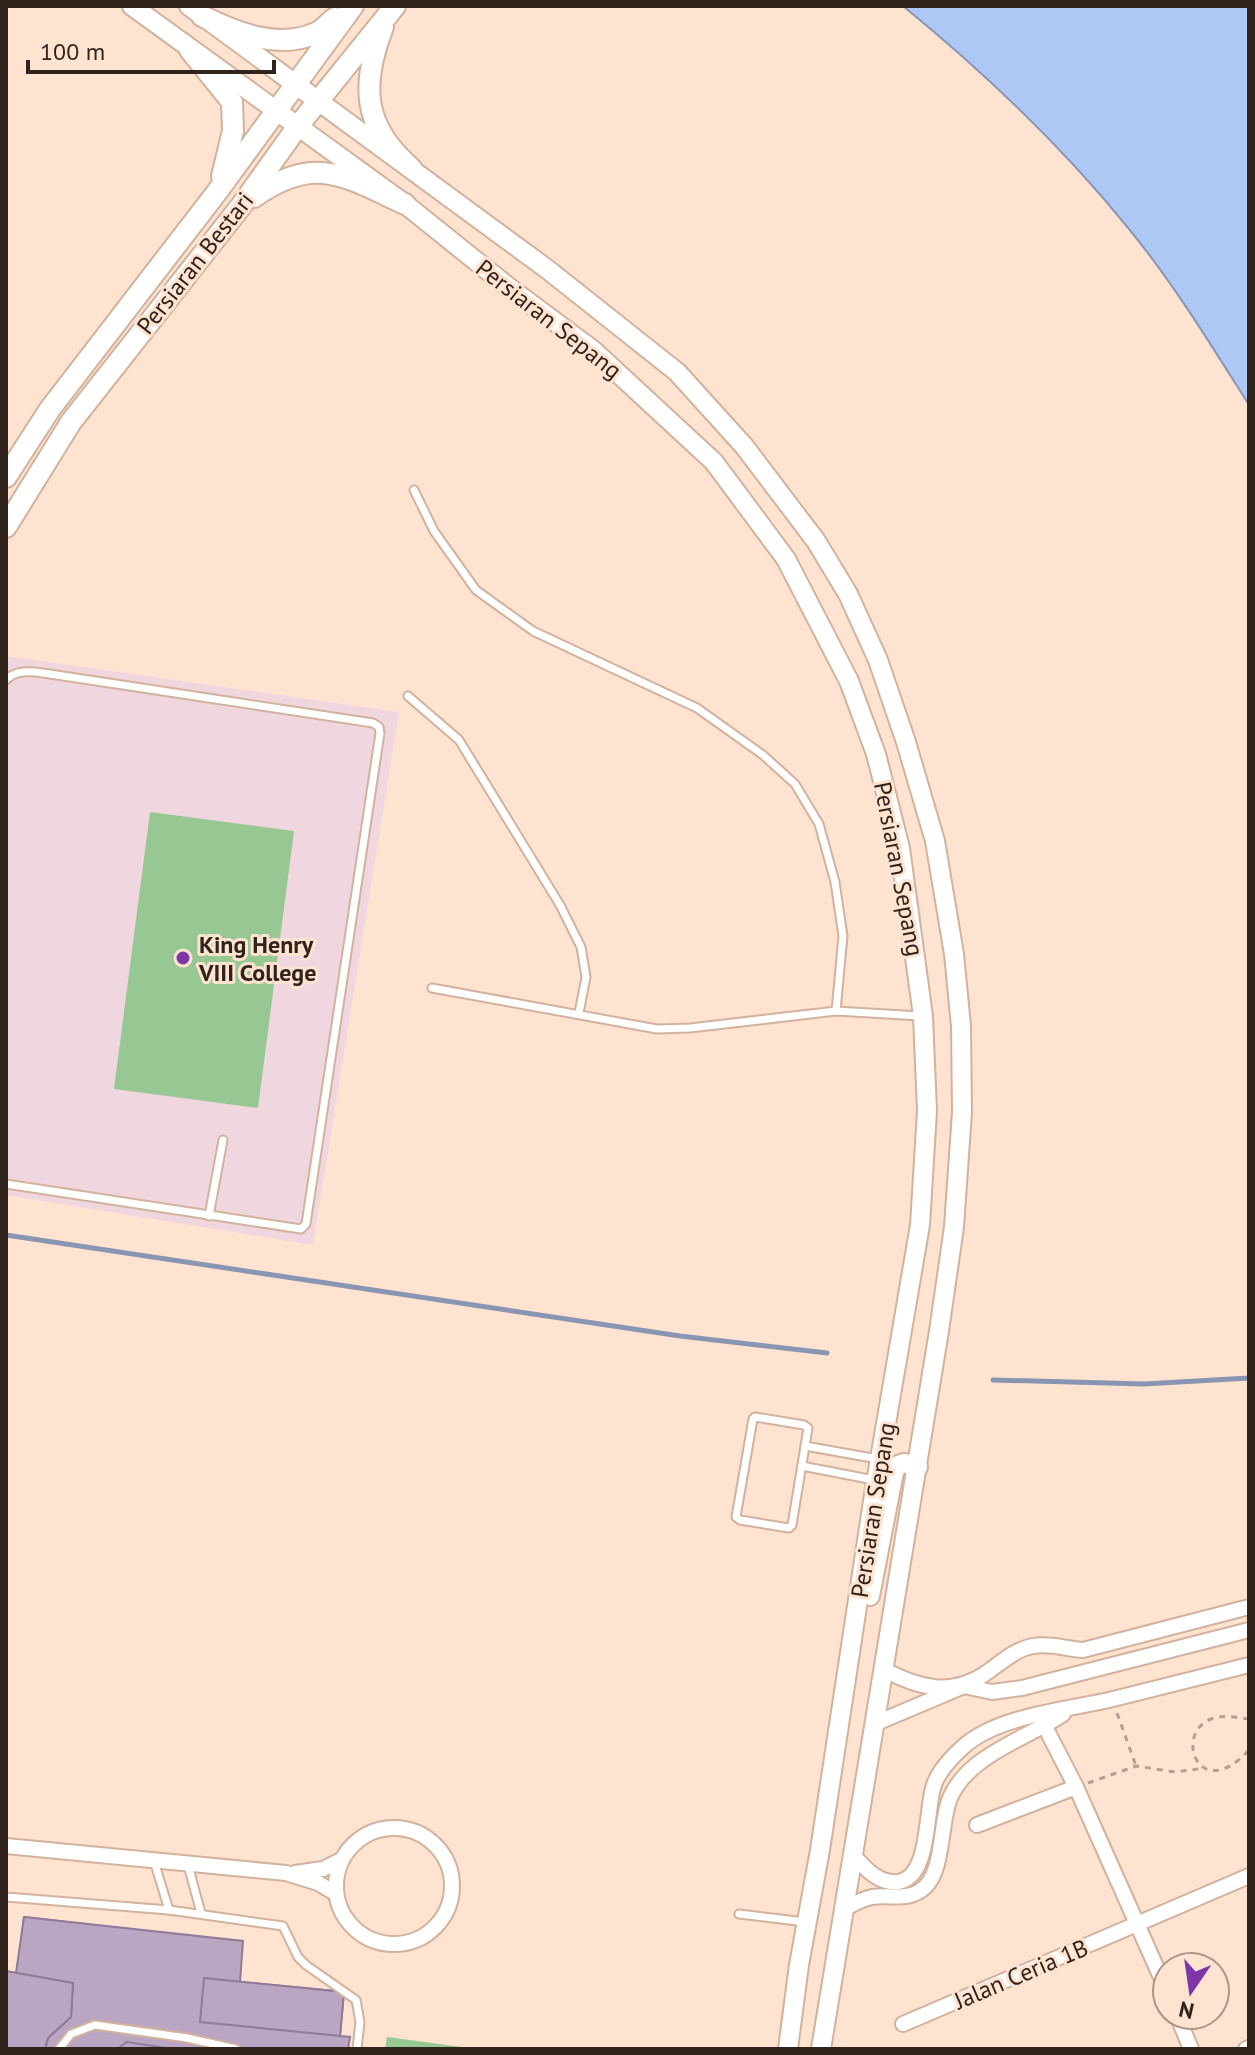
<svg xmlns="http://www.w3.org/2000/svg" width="1255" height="2055" viewBox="0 0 1255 2055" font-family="'PT Sans',sans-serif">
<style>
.education{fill:#f0d7df}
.green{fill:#97c793}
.water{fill:#aec8f6;stroke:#8896b4;stroke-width:2}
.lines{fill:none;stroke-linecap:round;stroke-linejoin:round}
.stream{stroke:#8896b4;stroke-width:5}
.building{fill:#baa6c3;stroke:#8f7b97;stroke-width:2}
.service-casing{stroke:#d2b29d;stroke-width:11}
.minor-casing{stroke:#d2b29d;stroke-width:18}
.tertiary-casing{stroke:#d2b29d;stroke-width:22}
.secondary-casing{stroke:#d2b29d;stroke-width:24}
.path{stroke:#b59f91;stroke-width:3;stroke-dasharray:6 6;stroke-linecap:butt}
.service{stroke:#fff;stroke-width:7}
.minor{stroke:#fff;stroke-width:14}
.tertiary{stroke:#fff;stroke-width:18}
.secondary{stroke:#fff;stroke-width:20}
.poi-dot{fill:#7d36a8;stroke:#fee3d1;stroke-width:3}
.labels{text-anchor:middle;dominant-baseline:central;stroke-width:6;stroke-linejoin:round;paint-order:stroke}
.street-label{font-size:24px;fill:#30231b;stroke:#fee3d1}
.poi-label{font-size:24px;font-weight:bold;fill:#30231b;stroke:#fee3d1;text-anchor:start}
</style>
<rect width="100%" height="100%" fill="#fee3d1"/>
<polygon class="education" points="6,656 399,712 313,1245 6,1195"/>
<g class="green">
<polygon points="150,812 294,831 258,1108 114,1089"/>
<polygon points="387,2037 477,2049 385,2049"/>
</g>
<path class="water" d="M903 6H1249V405C1211 345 1174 284 1129 229 1062 146 985 73 903 6Z"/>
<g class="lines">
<g class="stream">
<polyline points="6,1235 680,1336 827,1353"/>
<polyline points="993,1380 1144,1384 1249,1378"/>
</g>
</g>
<g class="building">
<polygon points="24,1917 209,1939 205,1974 20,1951"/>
<polygon points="24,1917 243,1941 240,1982 344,1992 340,2036 350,2037 348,2049 45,2049 48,2038 71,2017 73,1983 16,1973"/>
<polygon points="6,1971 73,1983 71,2017 48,2038 45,2049 6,2049"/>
<polygon points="204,1978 344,1992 340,2036 200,2022"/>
<polygon points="127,2042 173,2049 117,2049"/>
</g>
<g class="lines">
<defs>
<g id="service">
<polyline points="414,490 434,531 476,590 533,631 697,708 763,755 795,784 819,824 835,882 843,936 836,1011"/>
<path d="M6 680C15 670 30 671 43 673L373 723 379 727 380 733 306 1224 301 1229 6 1184"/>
<polyline points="408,696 459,740 560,905 581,947 586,977 579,1013"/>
<polyline points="432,988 657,1029 690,1028 836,1011 920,1016"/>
<polyline points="209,1216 223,1140"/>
<polygon points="755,1417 804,1425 808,1428 792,1525 789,1528 740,1520 736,1517 753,1419"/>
<polyline points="805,1446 878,1459"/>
<polyline points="802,1466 874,1480"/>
<polyline points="154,1861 169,1910"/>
<polyline points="188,1865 201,1913"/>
<polyline points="6,1897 169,1910 283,1926 298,1957 306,1965 356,2000 360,2022 357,2049"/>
<polyline points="739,1914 805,1922"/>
<polyline points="59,2049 71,2034 95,2025 187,2038 236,2049"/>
</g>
<g id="minor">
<path d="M883 1669C920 1689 953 1697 989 1671 1003 1661 1016 1649 1033 1646 1051 1643 1066 1649 1083 1650L1249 1607"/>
<polyline points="1041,1719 1076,1787 1167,1991"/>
<polyline points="874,1724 964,1686 992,1692 1022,1688 1249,1630"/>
<polyline points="977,1825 1076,1787"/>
<circle cx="394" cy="1886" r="58"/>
<polyline points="6,1846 286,1873 318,1883 335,1893"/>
<path d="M853 1855C865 1868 878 1884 898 1882 931 1877 925 1810 934 1785 939 1770 952 1757 963 1747 998 1715 1068 1710 1113 1699 1158 1688 1204 1676 1249 1665"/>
<polyline points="295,1873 323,1869 341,1860"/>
<path d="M843 1909C852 1905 862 1899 872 1897 891 1894 909 1902 925 1887 944 1869 940 1822 950 1798 968 1755 1028 1738 1063 1714"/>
<polyline points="1177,2015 1191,2049"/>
<polyline points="903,2024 1249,1876"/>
<polyline points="1246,2049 1249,2048"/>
</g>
<g id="tertiary">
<polyline points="132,6 405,204 507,286 594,351 714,462 786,559 849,681 876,754 900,848 923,1016 927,1111 920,1225 875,1488 820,1850 799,1965 788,2049"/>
<polyline points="189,6 547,269 677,372 744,446 816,541 848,594 878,660 906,742 935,841 954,954 961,1026 962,1112 954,1227 939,1331 821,2049"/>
<polyline points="870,1596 894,1472 898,1465 904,1463 918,1467"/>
</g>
<g id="secondary">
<path d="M202 16C237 33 278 50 316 33 323 30 329 22 335 18"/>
<path d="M383 27C361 84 362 126 411 168"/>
<polyline points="190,50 232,102 233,131 222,176"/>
<path d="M254 197C315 154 344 176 405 204"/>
<polyline points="6,477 50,409 217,192 353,6"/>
<polyline points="6,527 71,422 241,206 298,126 395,6"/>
</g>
</defs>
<use href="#service" class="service-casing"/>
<use href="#minor" class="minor-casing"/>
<use href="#tertiary" class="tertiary-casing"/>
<use href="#secondary" class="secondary-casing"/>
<g class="path">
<polyline points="1117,1713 1136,1766"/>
<path d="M1249 1719C1237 1718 1223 1714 1211 1719 1173 1734 1199 1805 1249 1750"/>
<polyline points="1088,1783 1136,1766 1175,1772 1205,1768"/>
</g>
<use href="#service" class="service"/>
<use href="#minor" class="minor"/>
<use href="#tertiary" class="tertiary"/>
<use href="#secondary" class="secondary"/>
</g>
<circle class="poi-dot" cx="183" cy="958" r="8"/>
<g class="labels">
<g class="street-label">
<text transform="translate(195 263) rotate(-52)">Persiaran Bestari</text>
<text transform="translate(549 319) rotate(38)">Persiaran Sepang</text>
<text transform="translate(899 869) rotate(79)">Persiaran Sepang</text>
<text transform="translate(873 1510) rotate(-81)">Persiaran Sepang</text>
<text transform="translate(1021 1974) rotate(-23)">Jalan Ceria 1B</text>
</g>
<g class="poi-label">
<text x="199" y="944">King Henry<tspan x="199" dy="28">VIII College</tspan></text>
</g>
</g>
<rect width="1255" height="2055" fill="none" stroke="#30231b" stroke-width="16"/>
<g transform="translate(1191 1991) rotate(193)"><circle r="38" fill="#fee3d1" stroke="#ac9688" stroke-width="2"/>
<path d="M0-6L14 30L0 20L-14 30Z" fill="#7d36a8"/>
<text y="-12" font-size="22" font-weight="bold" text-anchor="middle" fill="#30231b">N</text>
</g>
<path d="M28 60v12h246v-12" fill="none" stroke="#30231b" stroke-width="4"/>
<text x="40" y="60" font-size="24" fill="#30231b" stroke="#fee3d1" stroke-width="6" paint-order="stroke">100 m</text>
</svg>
